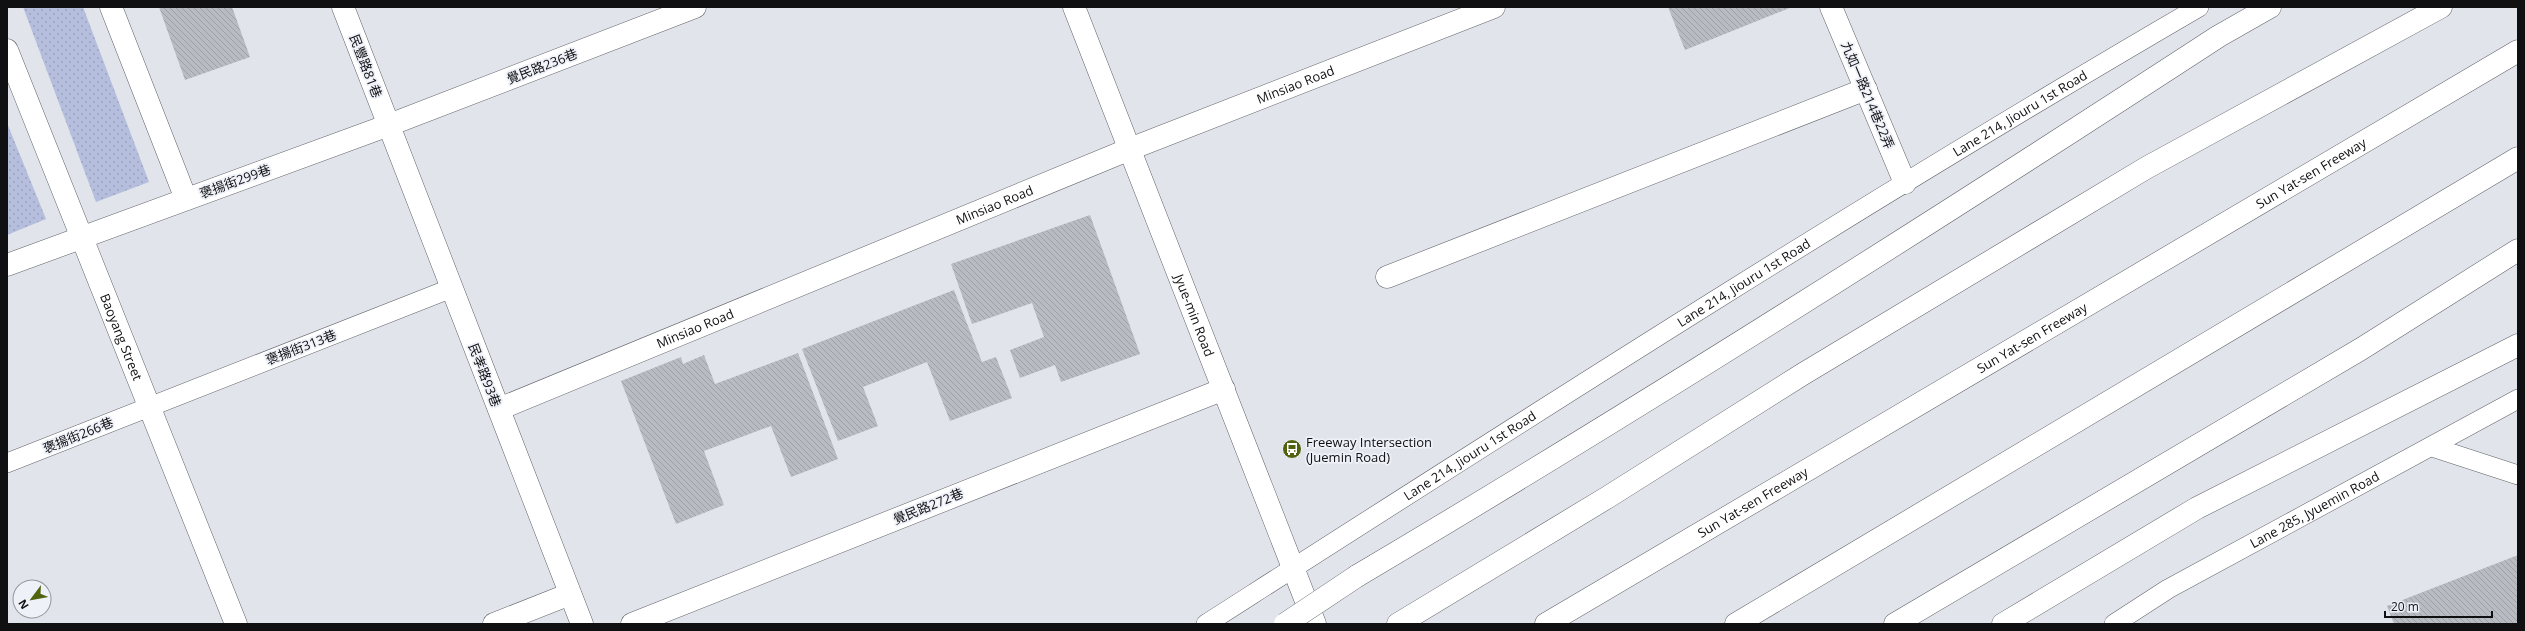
<svg xmlns="http://www.w3.org/2000/svg" width="2525" height="631" viewBox="0 0 2525 631" font-family="'Open Sans','Noto Sans TC',sans-serif">
<style>
.grass{fill:url(#grass-dots)}
.building{fill:url(#building-back-hatch)}
.lines{fill:none;stroke-linecap:round;stroke-linejoin:round}
.lane-casing{stroke:#62646b;stroke-width:20}
.street-casing{stroke:#62646b;stroke-width:23}
.secondary-casing{stroke:#62646b;stroke-width:23}
.highway-casing{stroke:#62646b;stroke-width:23}
.lane{stroke:#fff;stroke-width:19}
.street{stroke:#fff;stroke-width:22}
.secondary{stroke:#fff;stroke-width:22}
.highway{stroke:#fff;stroke-width:22}
.highway-bridge-casing{stroke:#62646b;stroke-width:23;stroke-linecap:butt}
.highway-bridge{stroke:#fff;stroke-width:22}
.labels{text-anchor:middle;dominant-baseline:central;stroke-width:3.5;stroke-linejoin:round;paint-order:stroke}
.street-label{font-size:13px;fill:#101013;stroke:#eef1f8}
.poi-label{font-size:13px;fill:#101013;stroke:#eef1f8;text-anchor:start}
</style>
<defs>
<pattern id="grass-dots" width="8" height="8" patternUnits="userSpaceOnUse"><rect width="8" height="8" fill="#b5bfdd"/><path d="M2 2h.1M6 6h.1" fill="none" stroke="#9ba3bd" stroke-width="1.8" stroke-linecap="round"/></pattern>
<pattern id="building-back-hatch" width="6" height="6" patternUnits="userSpaceOnUse"><rect width="6" height="6" fill="#b9bbc2"/><path d="M-1 5l2 2M0 0l6 6M5-1l2 2" fill="none" stroke="#9ea0a6"/></pattern>
</defs>
<rect width="100%" height="100%" fill="#e1e4eb"/>
<g class="grass">
<polygon points="23,7 83,7 149,182 96,202"/>
<polygon points="7,123 46,219 7,235"/>
</g>
<g class="building">
<polygon points="159,7 232,7 250,57 185,80"/>
<polygon points="1668,7 1792,7 1685,50"/>
<polygon points="1090,215 1140,354 1061,382 1055,365 1020,378 1010,350 1044,337 1032,303 972,324 951,264"/>
<polygon points="954,290 982,362 996,357 1012,398 950,421 927,362 863,387 878,426 838,441 802,349"/>
<polygon points="798,353 838,459 791,477 771,426 704,451 724,505 676,524 621,381 681,357 683,364 704,355 715,384"/>
<polygon points="2518,555 2518,624 2394,624 2387,606"/>
</g>
<g class="lines">
<defs>
<g id="lane">
<polyline points="2432,447 2518,475"/>
<polyline points="7,463 452,288"/>
<path id="s1" d="M1206 624C1534 414 1862 203 2199 7"/>
<path id="s2" d="M2114 624 2168 589 2518 399"/>
</g>
<g id="street">
<polyline points="111,7 186,199"/>
<polyline points="343,7 582,624"/>
<polyline points="1831,7 1905,183"/>
<path id="s3" d="M7 50 236 624"/>
<polyline points="7,265 389,125 695,7"/>
<polyline points="1387,277 1866,89"/>
<path id="s4" d="M499 409 1130 149 1494 7"/>
<polyline points="494,624 570,594"/>
<polyline points="632,624 1224,389"/>
</g>
<g id="secondary">
<path id="s5" d="M1074 7 1315 624"/>
</g>
<g id="highway">
<path d="M1357 576C1649 403 1935 221 2219 36L2270 7"/>
<polyline points="1398,624 1608,497 1803,374 2146,168 2441,7"/>
<path id="s6" d="M1546 624 2518 51"/>
<polyline points="1736,624 2518,158"/>
<polyline points="1895,624 2361,349 2518,250"/>
<polyline points="2003,624 2197,508 2518,345"/>
</g>
</defs>
<use href="#lane" class="lane-casing"/>
<use href="#street" class="street-casing"/>
<use href="#secondary" class="secondary-casing"/>
<use href="#highway" class="highway-casing"/>
<use href="#lane" class="lane"/>
<use href="#street" class="street"/>
<use href="#secondary" class="secondary"/>
<use href="#highway" class="highway"/>
<defs>
<polyline id="highway-bridge" points="1285,624 1357,576"/>
</defs>
<use href="#highway-bridge" class="highway-bridge-casing"/>
<use href="#highway-bridge" class="highway-bridge"/>
</g>
<defs>
<symbol id="bus-disc" viewBox="-11 -11 22 22"><circle r="9.5" fill="#51630c" stroke="#eef1f8"/><path d="M-5-6H5V4H4V6H2V4H-2V6H-4V4H-5ZM-3.5-4V0h7V-4ZM-3.5 1.2v1.5H-2V1.2ZM2 1.2v1.5H3.5V1.2Z" fill="#fff"/></symbol>
</defs>
<g fill-rule="evenodd">
<use href="#bus-disc" x="1281" y="438" width="22" height="22"/>
</g>
<g class="labels">
<g class="street-label">
<text transform="translate(366 66) rotate(69)">民豐路81巷</text>
<text transform="translate(542 66) rotate(-21)">覺民路236巷</text>
<text stroke="none"><textPath href="#s4" startOffset="860">Minsiao Road</textPath></text>
<text transform="translate(1868 95) rotate(67)">九如一路214巷22弄</text>
<text stroke="none"><textPath href="#s1" startOffset="961">Lane 214, Jiouru 1st Road</textPath></text>
<text stroke="none"><textPath href="#s6" startOffset="888">Sun Yat-sen Freeway</textPath></text>
<text transform="translate(235 181) rotate(-20)">褒揚街299巷</text>
<text stroke="none"><textPath href="#s4" startOffset="536">Minsiao Road</textPath></text>
<text stroke="none"><textPath href="#s1" startOffset="637">Lane 214, Jiouru 1st Road</textPath></text>
<text stroke="none"><textPath href="#s5" startOffset="331">Jyue-min Road</textPath></text>
<text stroke="none"><textPath href="#s4" startOffset="212">Minsiao Road</textPath></text>
<text stroke="none"><textPath href="#s3" startOffset="309">Baoyang Street</textPath></text>
<text stroke="none"><textPath href="#s6" startOffset="564">Sun Yat-sen Freeway</textPath></text>
<text transform="translate(301 347) rotate(-21)">褒揚街313巷</text>
<text transform="translate(485 375) rotate(69)">民孝路93巷</text>
<text transform="translate(78 435) rotate(-22)">褒揚街266巷</text>
<text stroke="none"><textPath href="#s1" startOffset="313">Lane 214, Jiouru 1st Road</textPath></text>
<text stroke="none"><textPath href="#s6" startOffset="240">Sun Yat-sen Freeway</textPath></text>
<text transform="translate(928 506) rotate(-22)">覺民路272巷</text>
<text stroke="none"><textPath href="#s2" startOffset="231">Lane 285, Jyuemin Road</textPath></text>
</g>
<g class="poi-label">
<text x="1306" y="442">Freeway Intersection<tspan x="1306" dy="15">(Juemin Road)</tspan></text>
</g>
</g>
<rect width="2525" height="631" fill="none" stroke="#101013" stroke-width="16"/>
<g transform="translate(32 599) rotate(238)"><circle r="19" fill="#eef1f8" stroke="#95979c"/>
<path d="M0-3L7 15L0 10L-7 15Z" fill="#51630c"/>
<text y="-6" font-size="11" font-weight="bold" text-anchor="middle" fill="#101013">N</text>
</g>
<path d="M2385 611v6h107v-6" fill="none" stroke="#101013" stroke-width="2"/>
<text x="2391" y="611" font-size="12" fill="#101013" stroke="#eef1f8" stroke-width="3" paint-order="stroke">20 m</text>
</svg>
